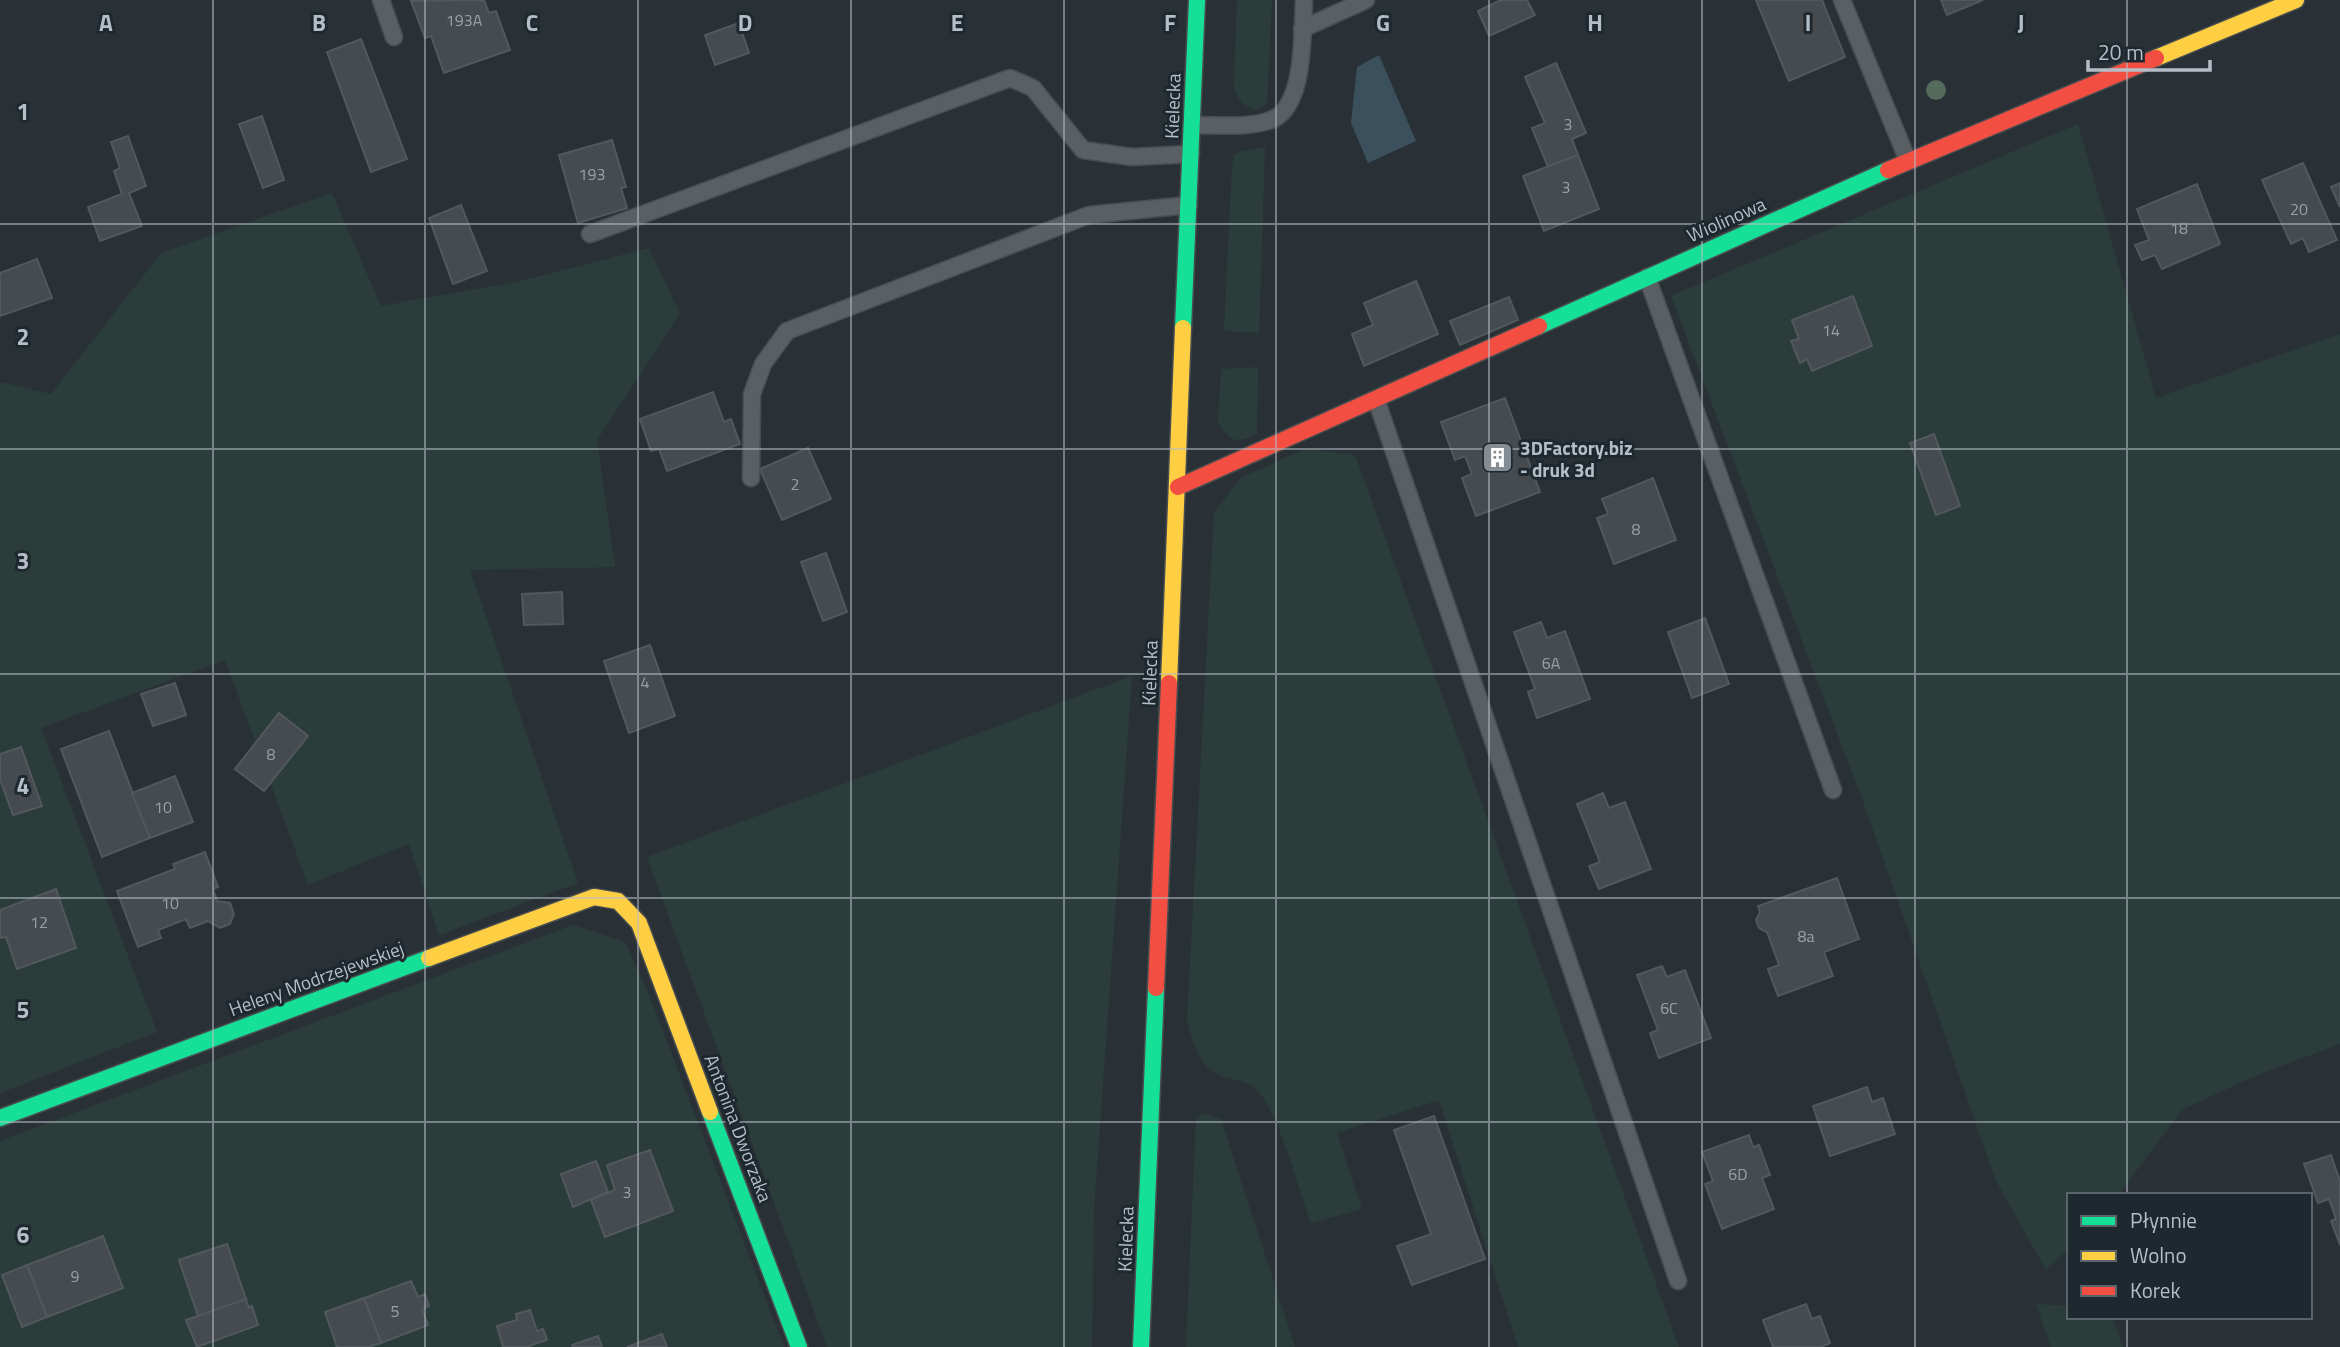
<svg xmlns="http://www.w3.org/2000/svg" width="2340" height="1347" viewBox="0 0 2340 1347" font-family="'Titillium Web',sans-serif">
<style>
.green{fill:#2b3d3a}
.water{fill:#3b505d}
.building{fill:#454b4f;stroke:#52585d;stroke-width:2}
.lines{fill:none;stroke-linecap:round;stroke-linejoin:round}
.lane-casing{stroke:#484d50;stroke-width:19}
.fast-casing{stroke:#484d50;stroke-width:19}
.slow-casing{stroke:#484d50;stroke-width:19}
.jam-casing{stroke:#484d50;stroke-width:19}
.lane{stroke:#5a5f63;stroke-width:16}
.fast{stroke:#16e098;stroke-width:16}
.slow{stroke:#ffcf43;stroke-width:16}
.jam{stroke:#f24e42;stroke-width:16}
.tree{fill:#546a5a}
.grid{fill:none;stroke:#b5bec6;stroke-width:2;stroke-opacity:0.55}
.labels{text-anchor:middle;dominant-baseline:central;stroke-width:6;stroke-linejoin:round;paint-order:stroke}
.number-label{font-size:16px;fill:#99a1a8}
.street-label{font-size:19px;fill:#b5bec6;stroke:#1e282f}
.poi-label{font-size:19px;font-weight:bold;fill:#b5bec6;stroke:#1e282f;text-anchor:start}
.grid-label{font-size:23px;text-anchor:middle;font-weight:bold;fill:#b5bec6;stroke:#1e282f;stroke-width:6;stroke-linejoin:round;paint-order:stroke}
</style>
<rect width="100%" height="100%" fill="#2a3136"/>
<g class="green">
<path d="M1237 0H1272L1267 103 1256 110C1243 107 1238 100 1234 87Z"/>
<polygon points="2078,124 2156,398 2340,334 2340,1044 2252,1077 2182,1110 2118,1195 2069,1195 2069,1248 2046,1270 1996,1181 1864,804 1671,296"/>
<polygon points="1265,147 1259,333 1224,331 1232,166 1234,155 1242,151"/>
<polygon points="332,193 381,306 521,281 649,248 680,314 597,440 615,567 470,570 578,883 439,935 409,844 308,885 225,660 41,728 157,1032 0,1093 0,382 51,394 161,253"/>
<path d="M1258 367 1257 434C1235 444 1232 442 1218 423L1221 369Z"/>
<path d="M1306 449 1355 455 1679 1347H1518L1439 1100 1337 1133 1362 1209 1311 1223C1297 1184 1284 1130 1262 1096 1249 1076 1231 1082 1215 1073 1197 1062 1192 1040 1187 1021L1214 512 1242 477Z"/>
<polygon points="1132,676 1094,1210 1092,1347 827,1347 647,857"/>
<polygon points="573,925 625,942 646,987 784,1347 0,1347 0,1141"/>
<polygon points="1205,1114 1221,1119 1295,1347 1186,1347 1196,1118"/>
<polygon points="2036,1304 2069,1306 2069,1317 2112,1317 2123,1347 2051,1347"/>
</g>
<polygon class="water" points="1379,55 1416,141 1368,163 1351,123 1357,67"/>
<g class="building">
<polygon points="484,0 489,13 496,11 510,50 444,73 431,36 425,38 411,1"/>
<polygon points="1501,0 1527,0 1535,15 1489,36 1478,11"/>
<polygon points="1756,0 1822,0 1845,57 1789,81"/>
<polygon points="1941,0 1983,0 1947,15"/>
<polygon points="739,23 749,53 715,65 705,35"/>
<polygon points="361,39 407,159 371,172 327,52"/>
<polygon points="1556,63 1586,133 1572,139 1578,155 1548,167 1532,128 1545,123 1525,77"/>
<polygon points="262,116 284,180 263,188 239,124"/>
<polygon points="128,136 146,186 129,193 142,226 100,241 88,207 122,194 114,171 120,168 111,142"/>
<polygon points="612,140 626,187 621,188 627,208 578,223 559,155"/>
<polygon points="1578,155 1599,209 1544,231 1523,176"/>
<polygon points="2303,163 2337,240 2309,252 2303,238 2291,244 2262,180"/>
<polygon points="2340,183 2340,207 2331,187"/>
<polygon points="2197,184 2220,244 2162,269 2155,255 2142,260 2135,245 2149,240 2137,209"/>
<polygon points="461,205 487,271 453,284 429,218"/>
<polygon points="37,259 52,298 0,316 0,273"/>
<polygon points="1416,281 1438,334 1364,366 1352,334 1373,325 1364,303"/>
<polygon points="1853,296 1872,346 1812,371 1807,359 1800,363 1791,341 1799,339 1792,320"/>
<polygon points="1509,297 1518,320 1460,345 1450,321"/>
<polygon points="713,392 724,422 731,419 740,444 667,471 659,449 651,451 640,419"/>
<polygon points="1505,398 1540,492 1476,516 1462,478 1472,474 1465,456 1455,460 1441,422"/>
<polygon points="1934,434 1960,506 1936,515 1910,443"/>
<polygon points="808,448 831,499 782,520 760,469"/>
<polygon points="1653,478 1676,540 1614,564 1597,518 1608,514 1602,499"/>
<polygon points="826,553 847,612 823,621 801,562"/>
<polygon points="562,592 563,624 524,625 522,594"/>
<polygon points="1705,618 1729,684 1692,698 1668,632"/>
<polygon points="1541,622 1547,638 1565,631 1590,699 1537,718 1528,692 1535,689 1514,632"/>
<polygon points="650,645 675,716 629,733 604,661"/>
<polygon points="175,683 186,715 153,726 141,694"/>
<polygon points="279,713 308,736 264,791 235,769"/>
<polygon points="109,731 150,838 102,857 61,749"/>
<polygon points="21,747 42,806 13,815 0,779 0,754"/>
<polygon points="175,776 193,822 150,838 132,793"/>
<polygon points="1603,793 1609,808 1625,802 1651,869 1599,889 1589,866 1600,862 1577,804"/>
<polygon points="205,852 218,887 213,889 217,901 230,903 234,914 230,924 220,928 208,921 190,928 186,919 158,930 161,938 138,947 117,891 175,869 173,864"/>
<polygon points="1837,878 1859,939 1824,952 1833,976 1778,996 1768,969 1779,965 1767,932 1759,928 1756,920 1760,912 1758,906"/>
<polygon points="56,889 76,948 17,969 6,937 0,938 0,910"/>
<polygon points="1662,966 1667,977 1685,970 1711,1038 1659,1058 1650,1033 1658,1030 1637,975"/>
<polygon points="1867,1087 1872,1102 1883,1098 1895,1134 1830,1156 1813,1106"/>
<polygon points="1434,1116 1485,1259 1412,1285 1397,1246 1431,1234 1394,1130"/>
<polygon points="1749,1135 1753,1147 1759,1145 1770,1175 1762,1178 1774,1209 1722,1229 1705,1184 1713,1181 1702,1152"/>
<polygon points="650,1150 673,1211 605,1237 591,1200 615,1190 607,1165"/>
<polygon points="2331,1155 2340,1181 2340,1245 2331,1221 2336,1219 2329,1199 2318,1203 2304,1164"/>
<polygon points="596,1161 608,1192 573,1207 561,1174"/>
<polygon points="103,1236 123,1288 47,1317 27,1265"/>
<polygon points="227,1244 246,1299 198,1316 179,1260"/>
<polygon points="27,1265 47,1317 22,1327 2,1275"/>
<polygon points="411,1281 418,1297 425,1294 429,1306 422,1309 428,1325 381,1343 364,1298"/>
<polygon points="364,1298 381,1343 368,1347 337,1347 325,1312"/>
<polygon points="246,1299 249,1308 252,1306 258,1325 197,1347 186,1320"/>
<polygon points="1806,1304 1812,1319 1820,1316 1830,1343 1821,1347 1773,1347 1763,1320"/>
<polygon points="530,1310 537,1331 543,1329 547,1340 526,1347 503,1347 497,1326 517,1320 516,1314"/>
<polygon points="662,1334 667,1347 627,1347"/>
<polygon points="598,1336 602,1347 573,1347 572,1345"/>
</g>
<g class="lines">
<defs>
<g id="lane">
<polyline points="381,0 394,37"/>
<polyline points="1842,0 1908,161"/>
<polyline points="1302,29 1366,0"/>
<path d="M1193 125C1216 125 1245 128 1268 121 1306 111 1302 33 1304 0"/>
<polyline points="590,234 1010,78 1033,88 1083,150 1132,157 1191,154"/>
<polyline points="1647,277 1833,790"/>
<polyline points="1376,399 1678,1281"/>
<polyline points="751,478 752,394 763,364 787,331 1089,215 1189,205"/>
</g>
<g id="fast">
<polyline points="1539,326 1888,170"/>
<polyline points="1183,328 1197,0"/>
<polyline points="710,1112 799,1347"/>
<polyline points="0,1118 429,958"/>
<polyline points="1141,1347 1156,988"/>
</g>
<g id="slow">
<polyline points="2156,58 2296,0"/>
<polyline points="1169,683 1183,328"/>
<polyline points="429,958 594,897 618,901 639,923 710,1112"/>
</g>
<g id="jam">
<polyline points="1888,170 2156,58"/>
<polyline points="1178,487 1539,326"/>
<polyline points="1156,988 1169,683"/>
</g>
</defs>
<use href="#lane" class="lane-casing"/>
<use href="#fast" class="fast-casing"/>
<use href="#slow" class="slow-casing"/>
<use href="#jam" class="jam-casing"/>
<use href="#lane" class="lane"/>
<use href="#fast" class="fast"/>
<use href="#slow" class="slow"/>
<use href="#jam" class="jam"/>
</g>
<circle class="tree" cx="1936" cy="90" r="10"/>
<path class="grid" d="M213 0V1347M425 0V1347M638 0V1347M851 0V1347M1064 0V1347M1276 0V1347M1489 0V1347M1702 0V1347M1915 0V1347M2127 0V1195M0 224H2340M0 449H2340M0 674H2340M0 898H2340M0 1122H2340M2127 1317V1347"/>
<defs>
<symbol id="building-square" viewBox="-11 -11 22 22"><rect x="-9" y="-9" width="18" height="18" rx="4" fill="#848d94" stroke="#1e282f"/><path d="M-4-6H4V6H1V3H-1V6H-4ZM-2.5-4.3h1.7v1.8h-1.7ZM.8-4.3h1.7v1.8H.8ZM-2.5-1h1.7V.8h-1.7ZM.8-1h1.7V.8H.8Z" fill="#fff"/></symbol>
</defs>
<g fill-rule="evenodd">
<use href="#building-square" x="1480" y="440" width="35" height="35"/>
</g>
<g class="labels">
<g class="number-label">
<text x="464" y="20">193A</text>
<text x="1568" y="124">3</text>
<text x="592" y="174">193</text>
<text x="1566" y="187">3</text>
<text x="2299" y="209">20</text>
<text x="2179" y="228">18</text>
<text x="1831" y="330">14</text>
<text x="795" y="484">2</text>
<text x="1636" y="529">8</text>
<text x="1551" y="663">6A</text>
<text x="645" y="682">4</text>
<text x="271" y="754">8</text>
<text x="163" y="807">10</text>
<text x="170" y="903">10</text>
<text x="39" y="922">12</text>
<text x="1806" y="936">8a</text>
<text x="1669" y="1008">6C</text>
<text x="1738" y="1174">6D</text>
<text x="627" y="1192">3</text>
<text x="75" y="1276">9</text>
<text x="395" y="1311">5</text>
</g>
<g class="street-label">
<text transform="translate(1172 106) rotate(-88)">Kielecka</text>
<text transform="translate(1726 219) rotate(-24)">Wiolinowa</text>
<text transform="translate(1149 673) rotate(-88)">Kielecka</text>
<text transform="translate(316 978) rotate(-20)">Heleny Modrzejewskiej</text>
<text transform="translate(739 1128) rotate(69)">Antonina Dworzaka</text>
<text transform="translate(1125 1239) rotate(-88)">Kielecka</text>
</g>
<g class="poi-label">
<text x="1520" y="447">3DFactory.biz<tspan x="1520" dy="22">- druk 3d</tspan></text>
</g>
</g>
<g class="grid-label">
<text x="106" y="31">A</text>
<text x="319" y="31">B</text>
<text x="532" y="31">C</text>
<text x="745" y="31">D</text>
<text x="957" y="31">E</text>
<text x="1170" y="31">F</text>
<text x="1383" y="31">G</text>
<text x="1595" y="31">H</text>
<text x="1808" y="31">I</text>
<text x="2021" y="31">J</text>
<text x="23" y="120">1</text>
<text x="23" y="345">2</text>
<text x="23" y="569">3</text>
<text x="23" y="794">4</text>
<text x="23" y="1018">5</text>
<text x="23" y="1243">6</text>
</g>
<rect x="2067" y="1193" width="245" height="126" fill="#1e282f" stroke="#5a646b" stroke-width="2"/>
<rect x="2081" y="1216" width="35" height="10" fill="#16e098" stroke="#5a646b" stroke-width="2"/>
<text x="2130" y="1228" font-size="21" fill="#b5bec6">Płynnie</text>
<rect x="2081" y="1251" width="35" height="10" fill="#ffcf43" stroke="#5a646b" stroke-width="2"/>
<text x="2130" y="1263" font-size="21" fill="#b5bec6">Wolno</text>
<rect x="2081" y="1286" width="35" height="10" fill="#f24e42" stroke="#5a646b" stroke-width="2"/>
<text x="2130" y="1298" font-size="21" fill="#b5bec6">Korek</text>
<path d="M2088 60v10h122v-10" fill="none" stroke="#b5bec6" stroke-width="3.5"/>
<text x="2098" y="60" font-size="21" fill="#b5bec6" stroke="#1e282f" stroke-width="5" paint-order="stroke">20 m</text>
</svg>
